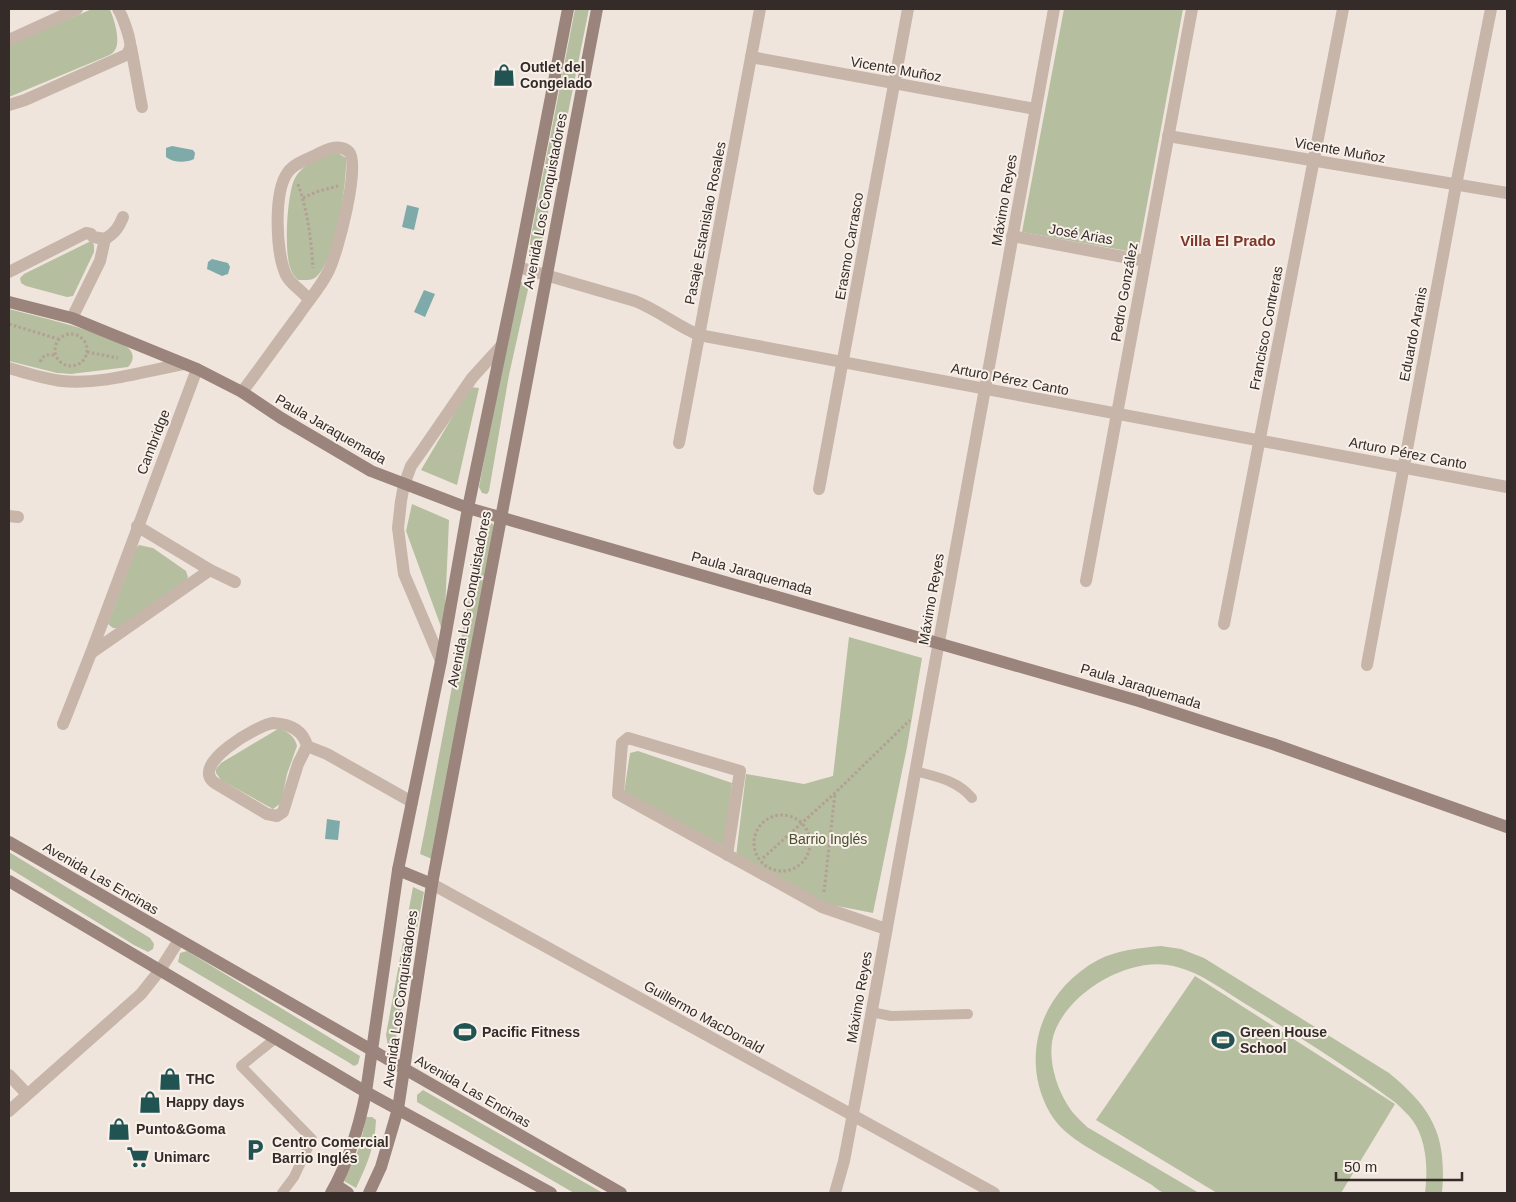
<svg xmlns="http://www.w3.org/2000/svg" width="1516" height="1202" viewBox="0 0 1516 1202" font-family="Arial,sans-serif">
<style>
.green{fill:#b5be9e}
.water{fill:#7eaba9}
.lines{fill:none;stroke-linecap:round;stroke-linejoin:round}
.path{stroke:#b39f94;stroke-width:3;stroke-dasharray:2.5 2.5;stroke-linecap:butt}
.lane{stroke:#c7b5a9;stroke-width:10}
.street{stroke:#c7b5a9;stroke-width:12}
.secondary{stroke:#9b847b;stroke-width:12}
.labels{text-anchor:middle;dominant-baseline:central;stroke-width:4;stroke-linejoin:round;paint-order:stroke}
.poi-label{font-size:14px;font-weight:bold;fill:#352c29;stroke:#f8f0e9;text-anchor:start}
.street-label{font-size:14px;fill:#352c29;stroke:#f8f0e9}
.park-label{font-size:14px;fill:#47512e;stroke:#f8f0e9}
.neighbourhood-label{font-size:15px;font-weight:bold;fill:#7d3628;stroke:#f8f0e9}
</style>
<rect width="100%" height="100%" fill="#f0e5dd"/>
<g class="green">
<path d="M92 9 110 10C114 18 121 42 115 50 113 54 109 55 105 57L9 97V45Z"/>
<polygon points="575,9 589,9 540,252 535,260 531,260 529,251 531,236"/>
<polygon points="1064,9 1183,9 1138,253 1022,232"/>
<path d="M338 153 346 158C347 183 336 260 316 277 312 281 304 280 298 280 294 276 291 272 290 267 284 250 287 193 295 178 303 164 322 155 338 153Z"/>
<polygon points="91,241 94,245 94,252 73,296 67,297 26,286 21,283 20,278 24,274"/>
<polygon points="518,282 524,282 529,285 509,375 489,491 487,494 482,493 479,487"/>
<path d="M9 309C42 318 78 325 110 339 115 342 122 344 127 347 135 353 134 361 128 367L71 374 57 373 9 361Z"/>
<polygon points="470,387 479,388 457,485 421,470"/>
<polygon points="412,504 449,520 444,635 406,531"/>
<polygon points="489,522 493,524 495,530 432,859 420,854 426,824 483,523"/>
<polygon points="139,545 153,548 186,571 188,577 186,581 119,628 113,628 108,624 136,548"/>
<polygon points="849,637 922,658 907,747 873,913 822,903 736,856 746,774 804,784 833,776"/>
<path d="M278 729C287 731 295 736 297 746L287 774 281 803 273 809 221 780 216 773V769L221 763Z"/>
<polygon points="638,751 732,783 724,846 624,793 630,753"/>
<polygon points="9,852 150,938 154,944 153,949 148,952 134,945 9,868"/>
<polygon points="413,887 424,892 395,1043 388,1046 386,1035"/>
<path d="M1161 946 1181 949 1204 958 1389 1073C1433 1109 1447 1136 1442 1193H1425C1428 1170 1427 1141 1413 1121 1408 1114 1402 1109 1396 1103 1348 1067 1295 1034 1244 1003 1223 990 1201 973 1177 967 1133 954 1071 990 1055 1031 1046 1053 1055 1085 1067 1104 1072 1113 1080 1120 1087 1127L1199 1193C1190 1193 1173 1196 1165 1193 1160 1192 1156 1188 1152 1185 1140 1178 1128 1171 1116 1164 1093 1150 1064 1137 1050 1113 1018 1056 1042 990 1098 960 1117 950 1139 948 1161 946Z"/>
<polygon points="187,951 360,1056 358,1064 354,1066 348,1062 178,962 180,953"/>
<polygon points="1195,976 1395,1104 1341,1193 1217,1193 1096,1120"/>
<polygon points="423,1090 603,1193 574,1193 417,1102 417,1095"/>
<path d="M366 1117H372L376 1120C375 1146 367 1165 356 1188L344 1181 360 1146Z"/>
</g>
<g class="water">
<path d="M172 146 193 150 195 153 194 159C186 163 174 163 166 157V148Z"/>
<polygon points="407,205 419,208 414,230 402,227"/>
<polygon points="212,259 228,263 230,267 228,274 222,276 207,269 208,262"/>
<polygon points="424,290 435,294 425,317 414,312"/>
<polygon points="327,819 340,821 338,840 325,839"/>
</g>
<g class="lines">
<g class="path">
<path d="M298 184C308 212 311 239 313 268"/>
<polyline points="303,198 319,191 338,186"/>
<polyline points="9,324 58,339"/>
<circle cx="71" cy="350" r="16"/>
<polyline points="87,352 118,358"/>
<path d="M40 362C43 355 47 354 55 355"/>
<circle cx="782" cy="843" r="28"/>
<polyline points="763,858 835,793 910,720"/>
<polyline points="824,892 835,793"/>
</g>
<g class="lane">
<path d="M915 771C937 777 957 780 972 798"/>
<polyline points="871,1012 891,1016 968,1014"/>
<polyline points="276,1038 241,1066 312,1139 294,1177 282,1193"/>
</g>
<g class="street">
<polyline points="9,40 77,9"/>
<polyline points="131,47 142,107"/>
<polyline points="751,57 1035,109"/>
<path d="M9 105 25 100 126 55C128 53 129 51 130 48 132 41 122 15 118 9"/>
<polyline points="1168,136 1507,193"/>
<polyline points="1012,236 1145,261"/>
<path d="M105 239C115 233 119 227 123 217"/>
<path d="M518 267 635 301C658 310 677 326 699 335L1507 487"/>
<polyline points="9,272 86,233 91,234 93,237 105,239 100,261 72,318"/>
<path d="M9 368C26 373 44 379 62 381 102 385 145 371 184 364"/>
<path d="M242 392C261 367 279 341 298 316 308 301 320 288 328 272 337 256 361 164 349 152 339 142 323 151 314 156 305 160 294 164 288 172 273 192 276 253 286 275 291 285 303 291 309 300"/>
<polyline points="679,443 760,9"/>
<polyline points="819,489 908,9"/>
<polyline points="9,516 18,517"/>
<polyline points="137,526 210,570 235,582"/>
<polyline points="1086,581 1192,9"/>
<polyline points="1224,624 1343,9"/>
<polyline points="91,653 210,570"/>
<polyline points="441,661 404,574 398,528 401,501 404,485 411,466 421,452 472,378 502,345"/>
<polyline points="1367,665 1456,185 1491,9"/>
<path d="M273 723C288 724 303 729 307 746L298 764 283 812 277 816 267 814 215 783C188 765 258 725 273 723Z"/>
<polyline points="63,724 91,653 197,369"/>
<polyline points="307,746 327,754 412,802"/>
<polyline points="727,855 740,771 628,738 622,743 618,794 822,907 886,929"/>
<polyline points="432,884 994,1193"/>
<polyline points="9,1075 27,1094"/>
<polyline points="9,1111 141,994 160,970 179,940"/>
<polyline points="835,1193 844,1161 858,1087 1054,9"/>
</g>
<g class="secondary">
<polyline points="9,302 72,318 197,369 242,392 281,418 371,471 468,508 1139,701 1273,744 1507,827"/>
<polyline points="9,842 621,1193"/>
<polyline points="398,870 432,884"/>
<polyline points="9,881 366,1092 551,1193"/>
<polyline points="336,1185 348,1193"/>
<path d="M331 1193C349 1162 359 1127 366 1092L398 870 441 661 468 508 518 267 568 9"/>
<polyline points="369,1193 381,1167 398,1109 432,884 597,9"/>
</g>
</g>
<defs>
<symbol id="shop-bare" viewBox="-9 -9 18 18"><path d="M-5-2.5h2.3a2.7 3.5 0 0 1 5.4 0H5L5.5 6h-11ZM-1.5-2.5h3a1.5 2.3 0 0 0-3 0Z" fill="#215353" stroke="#f8f0e9" stroke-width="2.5" paint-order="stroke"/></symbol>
<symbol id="stadium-bare" viewBox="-9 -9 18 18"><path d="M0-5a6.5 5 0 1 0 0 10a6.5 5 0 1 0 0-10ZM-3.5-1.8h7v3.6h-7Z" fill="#215353" stroke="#f8f0e9" stroke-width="2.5" paint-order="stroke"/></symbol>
<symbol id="parking-bare" viewBox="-9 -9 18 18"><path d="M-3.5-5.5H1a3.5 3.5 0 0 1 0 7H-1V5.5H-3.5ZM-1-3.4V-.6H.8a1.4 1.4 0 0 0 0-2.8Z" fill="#215353" stroke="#f8f0e9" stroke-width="2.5" paint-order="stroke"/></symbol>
<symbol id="supermarket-bare" viewBox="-9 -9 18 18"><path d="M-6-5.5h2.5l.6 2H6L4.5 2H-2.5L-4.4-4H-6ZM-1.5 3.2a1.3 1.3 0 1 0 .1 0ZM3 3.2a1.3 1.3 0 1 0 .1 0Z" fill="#215353" stroke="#f8f0e9" stroke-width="2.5" paint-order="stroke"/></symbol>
</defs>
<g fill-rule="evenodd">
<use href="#shop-bare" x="488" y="59" width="32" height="32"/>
<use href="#stadium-bare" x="449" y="1016" width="32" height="32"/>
<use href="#stadium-bare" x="1207" y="1024" width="32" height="32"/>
<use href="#shop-bare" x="154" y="1063" width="32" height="32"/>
<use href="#shop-bare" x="134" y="1086" width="32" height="32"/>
<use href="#shop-bare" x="103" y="1113" width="32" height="32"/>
<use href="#parking-bare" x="239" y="1134" width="32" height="32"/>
<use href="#supermarket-bare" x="122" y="1141" width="32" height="32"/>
</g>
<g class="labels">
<g class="poi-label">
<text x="520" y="67">Outlet del<tspan x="520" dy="16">Congelado</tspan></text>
<text x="482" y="1032">Pacific Fitness</text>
<text x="1240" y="1032">Green House<tspan x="1240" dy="16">School</tspan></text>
<text x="186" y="1079">THC</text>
<text x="166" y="1102">Happy days</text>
<text x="136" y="1129">Punto&amp;Goma</text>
<text x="272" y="1142">Centro Comercial<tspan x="272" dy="16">Barrio Inglés</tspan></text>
<text x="154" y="1157">Unimarc</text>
</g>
<g class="street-label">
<text transform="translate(896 69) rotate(10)">Vicente Muñoz</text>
<text transform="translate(1340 150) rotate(10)">Vicente Muñoz</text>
<text transform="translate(1004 200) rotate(-80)">Máximo Reyes</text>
<text transform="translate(545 201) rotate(-79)">Avenida Los Conquistadores</text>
<text transform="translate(705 223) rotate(-79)">Pasaje Estanislao Rosales</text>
<text transform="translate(1081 234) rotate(10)">José Arias</text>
<text transform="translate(849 246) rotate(-80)">Erasmo Carrasco</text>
<text transform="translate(1124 292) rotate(-80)">Pedro González</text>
<text transform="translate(1266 328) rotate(-79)">Francisco Contreras</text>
<text transform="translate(1413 334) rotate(-79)">Eduardo Aranis</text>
<text transform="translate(1010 379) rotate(11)">Arturo Pérez Canto</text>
<text transform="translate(331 429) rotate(30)">Paula Jaraquemada</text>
<text transform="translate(153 442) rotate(-69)">Cambridge</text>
<text transform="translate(1408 453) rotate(11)">Arturo Pérez Canto</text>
<text transform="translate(752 573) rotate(16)">Paula Jaraquemada</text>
<text transform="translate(469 599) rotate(-79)">Avenida Los Conquistadores</text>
<text transform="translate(931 599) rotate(-80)">Máximo Reyes</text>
<text transform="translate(1141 686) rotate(17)">Paula Jaraquemada</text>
<text transform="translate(101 878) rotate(30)">Avenida Las Encinas</text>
<text transform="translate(859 997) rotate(-80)">Máximo Reyes</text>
<text transform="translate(400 999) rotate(-82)">Avenida Los Conquistadores</text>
<text transform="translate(704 1017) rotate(29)">Guillermo MacDonald</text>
<text transform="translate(473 1091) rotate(30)">Avenida Las Encinas</text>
</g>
<g class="park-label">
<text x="828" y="839">Barrio Inglés</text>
</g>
<g class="neighbourhood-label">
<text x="1228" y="240">Villa El Prado</text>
</g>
</g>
<rect width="1516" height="1202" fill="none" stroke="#352c29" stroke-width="20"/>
<path d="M1336 1172v8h126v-8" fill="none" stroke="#352c29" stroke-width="2.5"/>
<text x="1344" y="1172" font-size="15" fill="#352c29" stroke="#f8f0e9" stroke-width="4" paint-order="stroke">50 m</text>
</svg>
